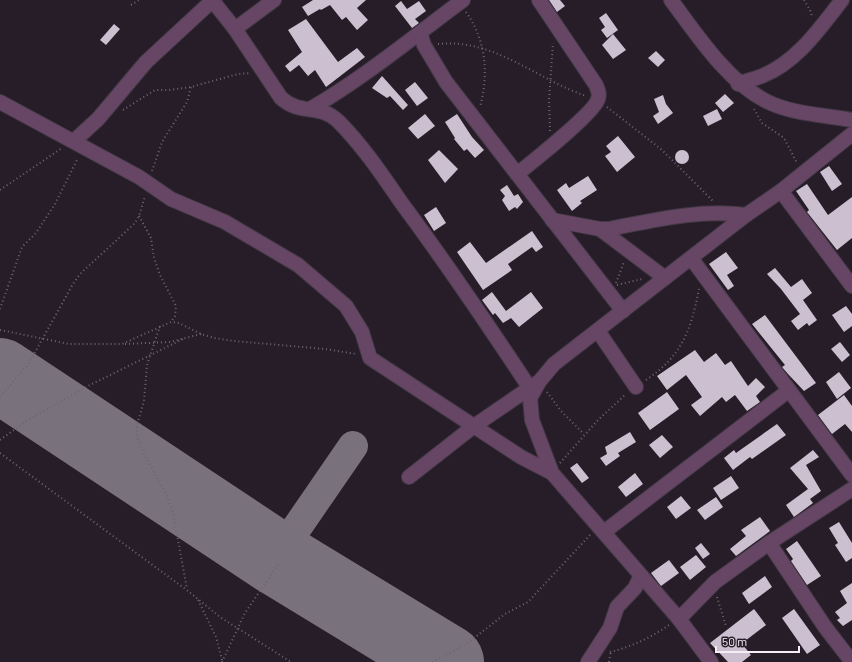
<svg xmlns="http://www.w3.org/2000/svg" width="852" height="662" viewBox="0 0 852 662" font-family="Barlow,sans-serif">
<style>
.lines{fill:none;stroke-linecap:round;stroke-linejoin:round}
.taxiway{stroke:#79717c;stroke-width:30}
.runway{stroke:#79717c;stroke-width:74}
.building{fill:#ccc0d0}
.minor-casing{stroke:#433a46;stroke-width:16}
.path{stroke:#6d6670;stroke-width:2;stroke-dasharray:1 3;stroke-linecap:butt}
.minor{stroke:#674665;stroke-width:14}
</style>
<rect width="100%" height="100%" fill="#261d29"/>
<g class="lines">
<polyline class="taxiway" points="276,558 353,446"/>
<polyline class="runway" points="0,375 276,558 447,662"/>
</g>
<g class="building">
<polygon points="313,0 366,0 357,8 368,20 357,30 346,17 342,20 330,5 321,10 320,9 308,16 302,7"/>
<polygon points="549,0 560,0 565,6 557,12"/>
<polygon points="401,1 407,9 419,1 426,11 415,19 419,23 412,28 395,6"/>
<polygon points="606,13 618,30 607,38 601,30 605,27 599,18"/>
<polygon points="306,19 338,62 357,48 365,57 326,87 315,70 308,76 299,65 290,72 285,66 302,52 288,30"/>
<polygon points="114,24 120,29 106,45 100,40"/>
<polygon points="613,34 626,50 613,59 602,45"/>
<polygon points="656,51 665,60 658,67 648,58"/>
<polygon points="382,76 408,105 403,110 390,96 387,98 372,88"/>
<polygon points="415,82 428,98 417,106 405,90"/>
<polygon points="725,94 734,103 723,112 715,103"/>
<polygon points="663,95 666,104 673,113 658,124 653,116 659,112 654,99"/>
<polygon points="717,109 722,119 708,126 703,116"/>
<polygon points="425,114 435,126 418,139 408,128"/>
<polygon points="457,114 472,137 484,150 475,158 467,149 464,151 454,139 455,138 445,122"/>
<polygon points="618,136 635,157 617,172 605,156 611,152 606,146"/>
<circle cx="682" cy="157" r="7"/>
<polygon points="439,150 458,169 445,183 428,160"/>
<polygon points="829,166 842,184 832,191 820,172"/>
<polygon points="588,176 597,190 580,201 582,203 572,211 557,190 566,183 569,188"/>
<polygon points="807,184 828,215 852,197 852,238 837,250 807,212 809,210 796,191"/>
<polygon points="507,185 514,196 518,194 523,202 517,209 515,207 509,211 502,200 505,196 500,190"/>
<polygon points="436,207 446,223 434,231 424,215"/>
<polygon points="532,231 543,247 536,252 532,247 508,264 512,270 483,290 457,252 470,242 486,263"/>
<polygon points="726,252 738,268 727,275 734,286 728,290 709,264"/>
<polygon points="775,268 791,287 802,279 812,293 803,300 817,320 809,326 807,323 798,330 791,321 800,314 781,289 767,274"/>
<polygon points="492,292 506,311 531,292 543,308 519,327 511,318 503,323 495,313 493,315 482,300"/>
<polygon points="846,306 852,314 852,326 844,332 832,315"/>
<polygon points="765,315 816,383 804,391 788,374 782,367 785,365 752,324"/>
<polygon points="840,342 850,355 842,362 831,349"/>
<polygon points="695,350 704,362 716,353 725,365 731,361 748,386 756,378 765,387 756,396 760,402 747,411 735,395 726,402 722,397 700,416 691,405 702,397 686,375 667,390 657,376"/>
<polygon points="839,372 851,388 837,399 826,382"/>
<polygon points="667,392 679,409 650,430 638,413"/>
<polygon points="844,395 852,406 852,432 845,424 832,434 818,415"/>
<polygon points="777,424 786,435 752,459 750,457 733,470 724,458 734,450 736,453"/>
<polygon points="630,432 636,442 618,453 620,456 606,466 600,458 607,454 605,447"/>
<polygon points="662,435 673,447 660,458 649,445"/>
<polygon points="813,450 819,457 806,465 821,491 810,499 813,503 794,517 786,505 808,489 790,468"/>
<polygon points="577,463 589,478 582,483 570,468"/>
<polygon points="635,473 643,484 626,497 618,487"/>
<polygon points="731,476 739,488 721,500 713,488"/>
<polygon points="681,496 691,508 676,519 667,507"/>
<polygon points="716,497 723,507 705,520 697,510"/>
<polygon points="760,517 770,531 736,556 730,549 746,536 741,530"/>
<polygon points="839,522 852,543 852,558 846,562 835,545 838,543 829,528"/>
<polygon points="797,541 821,576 807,585 791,561 793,559 786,549"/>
<polygon points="701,543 710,554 703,559 695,548"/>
<polygon points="696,555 706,567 690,580 680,567"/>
<polygon points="669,560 679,573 661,586 651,573"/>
<polygon points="765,576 772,587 749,604 742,593"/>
<polygon points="852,583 852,620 843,626 837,620 840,618 835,612 847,603 840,591"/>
<polygon points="754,609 766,625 745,641 746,643 743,645 751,655 742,662 728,662 710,643"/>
<polygon points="794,609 820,645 807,654 782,618"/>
</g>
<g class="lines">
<defs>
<g id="minor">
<path d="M212 0 235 29 281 98C301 116 319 103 338 121 363 146 383 176 403 205 447 264 488 325 529 387"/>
<path d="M671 0C697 35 727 81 766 101 791 114 825 115 852 120"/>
<polyline points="235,29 274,0"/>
<polyline points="420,33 424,45 446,82 623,311"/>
<path d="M738 84C746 81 754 79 762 76 797 62 820 28 842 0"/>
<polyline points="0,102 139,177 171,199 225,222 298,265 346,306 362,332 370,358 521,457 552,473"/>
<path d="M310 109C365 77 413 37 463 0"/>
<polyline points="74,141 98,119 146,62 213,0"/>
<path d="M517 174C531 163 595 112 598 99 600 94 598 90 596 85L539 0"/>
<polyline points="781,191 852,286"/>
<path d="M552 220 600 229H609C655 220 699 209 746 215"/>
<polyline points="600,229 665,278"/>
<polyline points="691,258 852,475"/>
<polyline points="598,331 636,387"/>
<polyline points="409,477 474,426 537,383"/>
<polyline points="604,532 788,391"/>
<polyline points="769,543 825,627 852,662"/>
<polyline points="679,619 715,582 769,543 852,489"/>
<polyline points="588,662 610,628 617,607 635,588 640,577"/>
<polyline points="711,662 679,619 552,473 532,420 530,398 539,382 554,364 746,215 781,191 852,134"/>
</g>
</defs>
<use href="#minor" class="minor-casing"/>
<g class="path">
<polyline points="804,0 811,12 812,18"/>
<polyline points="131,5 139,0"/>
<path d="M466 12C486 40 489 74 480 107"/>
<path d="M438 44C494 38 536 79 586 96"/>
<polyline points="607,107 662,150 713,201"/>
<polyline points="754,109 762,123 784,138 797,163"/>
<polyline points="123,110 155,90 169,90 191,87 238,74 250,73"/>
<polyline points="550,131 549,100 553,43"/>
<polyline points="152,171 162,142 187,102 191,87"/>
<polyline points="0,190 62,148"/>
<polyline points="139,216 151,238 154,258 160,275 176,306 175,316 171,322"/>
<polyline points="616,283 624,262"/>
<polyline points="617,285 642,279"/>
<polyline points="0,309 22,247 36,233 55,204 78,158"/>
<polyline points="160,326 147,365 144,401 137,425 137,436 141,448 167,496 173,513 187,589"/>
<polyline points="0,330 69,344 122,344 171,322 179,323 201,334 214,338 234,341 325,349 356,354"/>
<polyline points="125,344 170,342 201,334"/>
<path d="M646 380C682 356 691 330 699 289"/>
<polyline points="547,392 561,411 584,434"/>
<polyline points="0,397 29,363 73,284 80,274 135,223 139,216 145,196"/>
<polyline points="0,440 25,422 88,386 183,339"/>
<polyline points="0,453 188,591 220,617 291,662"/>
<polyline points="560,463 597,421 626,394"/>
<polyline points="717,597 726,626"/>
<polyline points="198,600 216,637 222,660"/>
<path d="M610 652C631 647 652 637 669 625"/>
<polyline points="222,662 245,613 279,563"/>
<polyline points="432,662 465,645 505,614 528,602 590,535"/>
<polyline points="609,662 611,651"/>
</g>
<use href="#minor" class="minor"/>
</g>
<path d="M716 646v6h83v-6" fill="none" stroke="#f3edf5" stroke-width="2"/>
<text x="722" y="646" font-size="12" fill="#f3edf5" stroke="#261d29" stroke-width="3" paint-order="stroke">50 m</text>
</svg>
